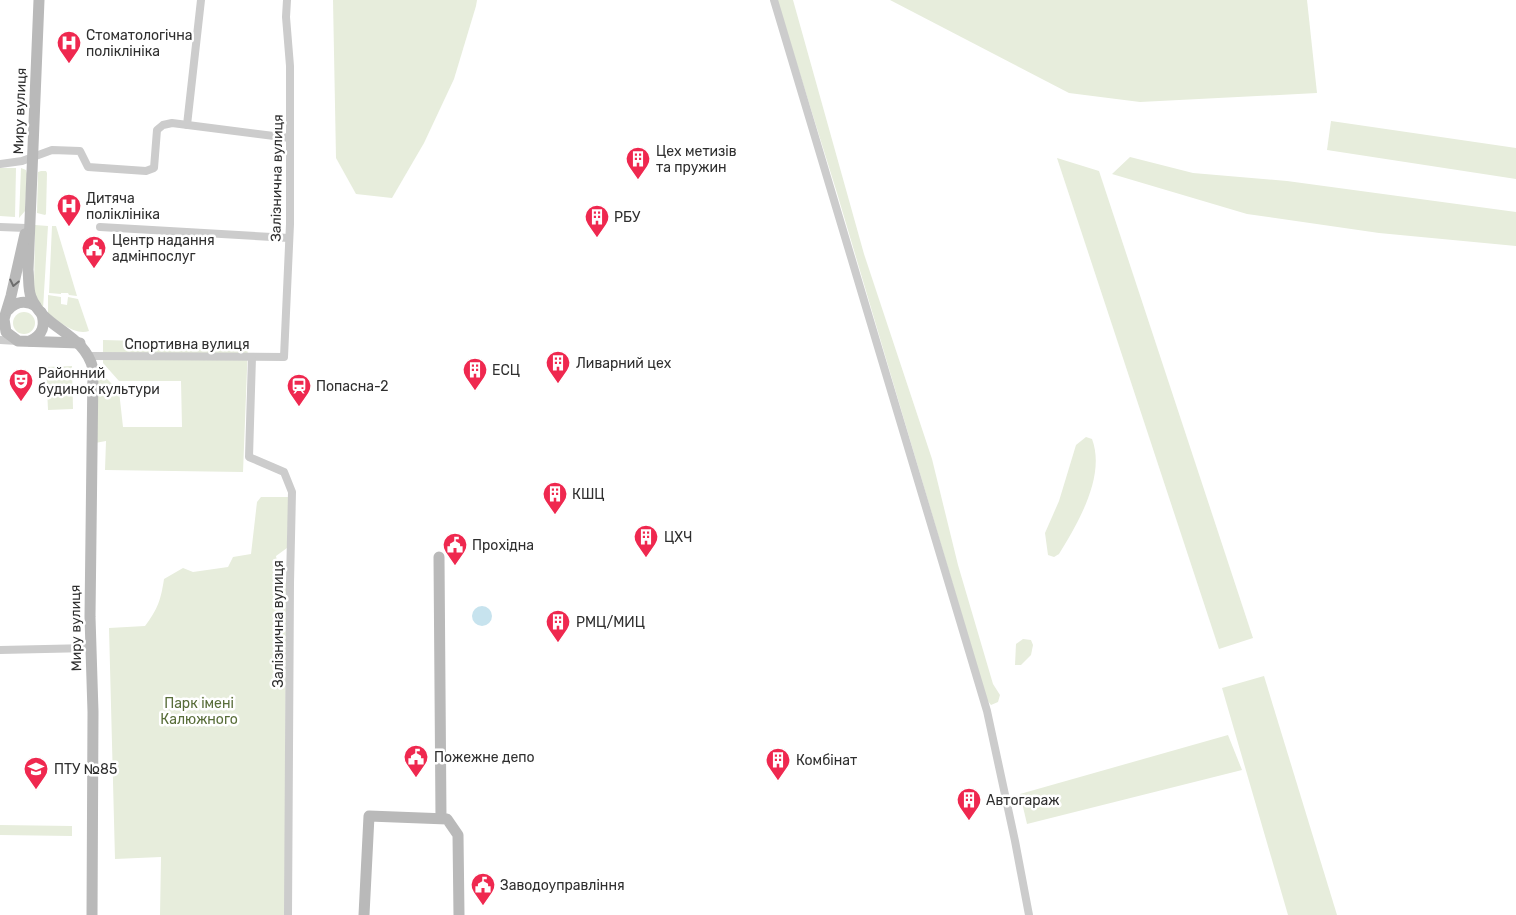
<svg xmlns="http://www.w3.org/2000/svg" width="1516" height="915" viewBox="0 0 1516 915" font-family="Rubik,sans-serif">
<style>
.green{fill:#e7eddc}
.water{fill:#c7e3ee}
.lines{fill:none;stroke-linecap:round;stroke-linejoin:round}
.street{stroke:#ccc;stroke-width:8}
.secondary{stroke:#b9b9b9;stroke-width:11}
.oneway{stroke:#6d6d6d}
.labels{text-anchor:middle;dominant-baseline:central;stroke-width:5;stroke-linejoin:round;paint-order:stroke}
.poi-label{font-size:14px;fill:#2f2f2f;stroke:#fff;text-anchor:start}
.street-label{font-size:14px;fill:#2f2f2f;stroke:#fff}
.park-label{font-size:14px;fill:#586d39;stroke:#fff}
</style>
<rect width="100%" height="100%" fill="#fff"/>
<g class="green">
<polygon points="333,0 477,0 476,6 454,79 424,143 392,198 356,194 336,158"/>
<polygon points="777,0 793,0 864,254 932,459 958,565 993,684 1000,695 998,702 991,705 987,700 837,193"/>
<polygon points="890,0 1307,0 1317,93 1140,102 1069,93"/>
<polygon points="1331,121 1516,148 1516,179 1327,150"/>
<polygon points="1130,157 1193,173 1287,181 1516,212 1516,246 1379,233 1247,214 1112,174"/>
<polygon points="1057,158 1099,171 1253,638 1219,649"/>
<polygon points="0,168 16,168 15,217 0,216"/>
<polygon points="21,168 26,170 27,174 25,211 19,218"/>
<polygon points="41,171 46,171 47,173 46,214 45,215 37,213 38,172"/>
<polygon points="35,225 48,226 43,309 34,294"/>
<polygon points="52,226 56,226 77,296 69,295 68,293 61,293 61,294 49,293"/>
<path d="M48 295 61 297V304L67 305 68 297 78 299 89 331C75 336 58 321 48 313Z"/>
<circle cx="24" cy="323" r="11"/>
<polygon points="103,340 248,344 243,472 105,470 106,441 95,443 97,369 119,391 123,427 182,427 181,381 119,381 103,363"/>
<polygon points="72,366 73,409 48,410 46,367"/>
<path d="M1086 437 1092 439C1106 476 1078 523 1059 554L1054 557 1048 555 1045 533 1059 501 1076 445Z"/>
<path d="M261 497H289L287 548 276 556 281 581 286 583 285 915H160L161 857 115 859 109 628 145 626C158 609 161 599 164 579L183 568 193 572 228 567 233 557 251 554 257 502Z"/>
<polygon points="1023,639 1031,640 1033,645 1031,655 1021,665 1015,665 1016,644"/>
<polygon points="1264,676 1337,915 1288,915 1222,688"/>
<polygon points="1228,735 1242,770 1027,824 1020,794"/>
<polygon points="0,825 72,826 72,836 0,835"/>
</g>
<circle class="water" cx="482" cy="616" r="10"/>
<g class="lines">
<g class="street">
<polyline points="774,0 987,711 1015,841 1029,915"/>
<polyline points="187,125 201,0"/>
<polyline points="0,164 22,161 52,150 80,151 88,167 146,171 154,168 157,130 163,125 172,123 290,138"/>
<polyline points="0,227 26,228"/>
<polyline points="100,227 289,238"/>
<polyline points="0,340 18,341"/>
<polyline points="89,356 284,357 290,224 290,66 286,17 287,0"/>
<polyline points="252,357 249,457 284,472 292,492 290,583 288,915"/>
<polyline points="0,650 90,648"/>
</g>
<g class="secondary">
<path d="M39 0 28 270C29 278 28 290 31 297 43 329 85 333 93 369L90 617 93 712 92 915"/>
<polyline points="25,234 11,296 4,319 6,332 18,341 80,343"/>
<path d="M8 310C16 301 26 300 36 306"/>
<path d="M30 341C43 335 46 325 41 312"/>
<polyline points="439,557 441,818"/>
<polyline points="364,915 369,816 447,819 458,835 459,915"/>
</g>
</g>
<defs><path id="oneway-chevron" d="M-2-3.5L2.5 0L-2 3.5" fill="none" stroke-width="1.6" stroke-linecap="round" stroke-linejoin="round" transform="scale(1.25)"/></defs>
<use class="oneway" href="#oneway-chevron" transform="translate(14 283) rotate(102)"/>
<defs>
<symbol id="hospital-pin" viewBox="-11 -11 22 30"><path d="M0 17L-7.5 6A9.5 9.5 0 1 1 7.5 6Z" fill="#ef284f" stroke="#fff"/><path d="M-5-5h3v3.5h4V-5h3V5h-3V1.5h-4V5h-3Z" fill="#fff"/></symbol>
<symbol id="building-pin" viewBox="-11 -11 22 30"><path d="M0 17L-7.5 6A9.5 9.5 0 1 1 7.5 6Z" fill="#ef284f" stroke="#fff"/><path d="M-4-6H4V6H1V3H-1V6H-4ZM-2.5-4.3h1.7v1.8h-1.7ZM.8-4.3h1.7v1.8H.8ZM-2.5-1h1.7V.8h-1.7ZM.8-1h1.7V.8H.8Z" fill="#fff"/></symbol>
<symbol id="civic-pin" viewBox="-11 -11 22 30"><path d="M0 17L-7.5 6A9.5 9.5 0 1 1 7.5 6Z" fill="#ef284f" stroke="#fff"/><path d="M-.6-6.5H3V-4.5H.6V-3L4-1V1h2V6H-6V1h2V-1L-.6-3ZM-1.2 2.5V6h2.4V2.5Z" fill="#fff"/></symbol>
<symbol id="theatre-pin" viewBox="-11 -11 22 30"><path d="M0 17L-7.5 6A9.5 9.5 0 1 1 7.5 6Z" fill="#ef284f" stroke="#fff"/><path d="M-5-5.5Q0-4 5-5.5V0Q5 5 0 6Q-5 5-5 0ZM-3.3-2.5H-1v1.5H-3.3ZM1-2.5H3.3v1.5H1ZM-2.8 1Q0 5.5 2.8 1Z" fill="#fff"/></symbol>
<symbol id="station-pin" viewBox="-11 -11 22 30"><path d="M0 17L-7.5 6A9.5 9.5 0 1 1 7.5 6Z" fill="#ef284f" stroke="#fff"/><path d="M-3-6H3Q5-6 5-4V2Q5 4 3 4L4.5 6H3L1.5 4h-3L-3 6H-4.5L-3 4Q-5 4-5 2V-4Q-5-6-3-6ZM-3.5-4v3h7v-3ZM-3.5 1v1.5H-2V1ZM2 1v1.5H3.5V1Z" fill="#fff"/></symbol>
<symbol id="university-pin" viewBox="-11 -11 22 30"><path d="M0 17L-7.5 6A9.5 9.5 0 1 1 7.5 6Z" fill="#ef284f" stroke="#fff"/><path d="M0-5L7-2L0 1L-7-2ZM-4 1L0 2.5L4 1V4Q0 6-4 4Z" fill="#fff"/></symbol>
</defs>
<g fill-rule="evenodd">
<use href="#hospital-pin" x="55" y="29" width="28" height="38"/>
<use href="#building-pin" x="624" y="145" width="28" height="38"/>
<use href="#hospital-pin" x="55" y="192" width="28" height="38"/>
<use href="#building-pin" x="583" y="203" width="28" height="38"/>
<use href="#civic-pin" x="80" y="234" width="28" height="38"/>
<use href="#building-pin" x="544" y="349" width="28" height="38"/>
<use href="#building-pin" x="461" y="356" width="28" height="38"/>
<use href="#theatre-pin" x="7" y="367" width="28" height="38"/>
<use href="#station-pin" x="285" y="372" width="28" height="38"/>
<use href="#building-pin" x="541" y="480" width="28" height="38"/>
<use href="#building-pin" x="632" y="523" width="28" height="38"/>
<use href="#civic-pin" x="441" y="531" width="28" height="38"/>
<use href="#building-pin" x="544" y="608" width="28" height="38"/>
<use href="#civic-pin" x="402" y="743" width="28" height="38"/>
<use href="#building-pin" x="764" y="746" width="28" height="38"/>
<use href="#university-pin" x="22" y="755" width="28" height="38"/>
<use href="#building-pin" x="955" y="786" width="28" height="38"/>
<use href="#civic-pin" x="469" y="871" width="28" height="38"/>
</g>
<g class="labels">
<g class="poi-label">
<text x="86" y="35">Стоматологічна<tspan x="86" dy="16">поліклініка</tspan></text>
<text x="656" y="151">Цех метизів<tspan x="656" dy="16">та пружин</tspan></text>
<text x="86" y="198">Дитяча<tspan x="86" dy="16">поліклініка</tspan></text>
<text x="614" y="217">РБУ</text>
<text x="112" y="240">Центр надання<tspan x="112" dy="16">адмінпослуг</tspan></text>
<text x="576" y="363">Ливарний цех</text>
<text x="492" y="370">ЕСЦ</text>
<text x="38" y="373">Районний<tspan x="38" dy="16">будинок культури</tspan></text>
<text x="316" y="386">Попасна-2</text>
<text x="572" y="494">КШЦ</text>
<text x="664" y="537">ЦХЧ</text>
<text x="472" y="545">Прохідна</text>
<text x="576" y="622">РМЦ/МИЦ</text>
<text x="434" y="757">Пожежне депо</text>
<text x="796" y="760">Комбінат</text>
<text x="54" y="769">ПТУ №85</text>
<text x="986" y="800">Автогараж</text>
<text x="500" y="885">Заводоуправління</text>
</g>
<g class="street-label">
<text transform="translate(20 111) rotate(-88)">Миру вулиця</text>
<text transform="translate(277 178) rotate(-89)">Залізнична вулиця</text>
<text x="187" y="344">Спортивна вулиця</text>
<text transform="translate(278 624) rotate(-90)">Залізнична вулиця</text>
<text transform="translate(76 628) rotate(-91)">Миру вулиця</text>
</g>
<g class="park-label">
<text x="199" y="703">Парк імені<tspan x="199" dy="16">Калюжного</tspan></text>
</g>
</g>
</svg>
